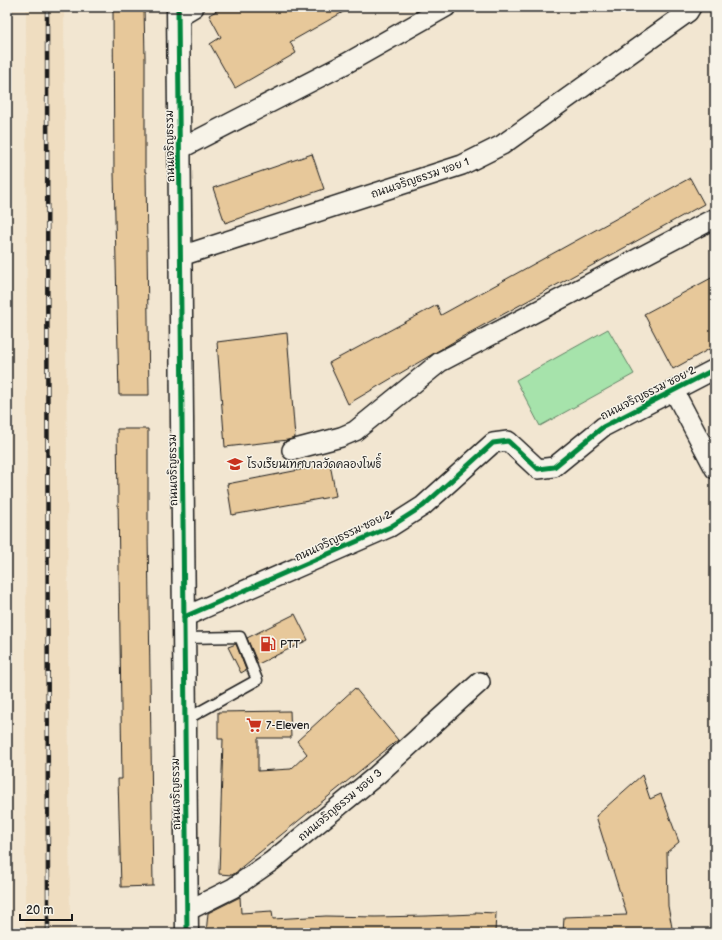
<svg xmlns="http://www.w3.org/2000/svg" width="722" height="940" viewBox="0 0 722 940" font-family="'Balsamiq Sans','Playpen Sans Thai',sans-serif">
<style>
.built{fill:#efddc0}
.green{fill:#a6e3ab;stroke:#618064}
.building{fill:#e7c89a;stroke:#1c1c1c}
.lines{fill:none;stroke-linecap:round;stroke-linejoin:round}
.service-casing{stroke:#1c1c1c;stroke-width:13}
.minor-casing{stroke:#1c1c1c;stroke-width:22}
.tertiary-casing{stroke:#1c1c1c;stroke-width:25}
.service{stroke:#f7f3e8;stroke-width:10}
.minor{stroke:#f7f3e8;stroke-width:19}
.tertiary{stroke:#f7f3e8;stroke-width:22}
.rail-casing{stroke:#1c1c1c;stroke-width:4.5}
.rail{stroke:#f7f3e8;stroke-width:3;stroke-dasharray:9;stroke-linecap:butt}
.cycleway-casing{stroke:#f7f3e8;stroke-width:8}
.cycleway{stroke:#00873e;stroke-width:5}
.labels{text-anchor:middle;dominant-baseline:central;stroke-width:3;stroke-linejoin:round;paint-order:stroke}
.street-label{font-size:11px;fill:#1c1c1c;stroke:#f7f3e8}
.poi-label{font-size:11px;fill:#1c1c1c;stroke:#f7f3e8;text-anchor:start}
</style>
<rect width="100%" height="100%" fill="#f2e6d1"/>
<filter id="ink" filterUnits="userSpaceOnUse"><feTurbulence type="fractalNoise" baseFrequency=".025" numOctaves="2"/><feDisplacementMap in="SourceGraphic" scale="8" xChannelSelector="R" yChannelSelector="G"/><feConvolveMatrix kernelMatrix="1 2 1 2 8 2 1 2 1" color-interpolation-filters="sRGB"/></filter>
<g filter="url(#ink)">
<polygon class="built" points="26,7 64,7 70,933 25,933 27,388"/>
<polygon class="green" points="608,329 634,374 540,426 516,380"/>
<g class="building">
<polygon points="113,7 144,7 145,58 145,172 146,172 149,395 119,395 114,173"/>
<polygon points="223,7 352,7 290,42 296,53 235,88 210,44 221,37 209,15"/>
<polygon points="312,154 324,189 225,223 213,188"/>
<polygon points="690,178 704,204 460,338 348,404 329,363 437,305 441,315"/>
<polygon points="715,276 715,346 673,369 644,314"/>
<polygon points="287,333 295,438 288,440 225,447 217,342"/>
<polygon points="117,429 148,429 148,534 153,886 121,887 118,779 122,779"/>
<polygon points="330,464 336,496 232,515 227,484"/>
<polygon points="295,614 308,640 258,664 247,638"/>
<polygon points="236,644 246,670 241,673 228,647"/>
<polygon points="355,688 398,740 308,813 238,870 238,871 232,875 219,874 223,739 218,739 218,712 290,711 291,738 258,738 258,771 291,769 307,754 297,741"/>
<polygon points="642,775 650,799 661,794 679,842 667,852 668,906 673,933 563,933 564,917 627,915 596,816"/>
<polygon points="240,897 241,913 272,911 273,919 326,916 375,917 426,916 475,914 475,912 496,913 495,933 206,933 208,913"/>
</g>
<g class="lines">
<defs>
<polyline id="service" points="185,638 240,637 257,680 185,720"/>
<g id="minor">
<polyline points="179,16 194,7"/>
<polyline points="180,149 347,63 446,7"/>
<polyline points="181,256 462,165 502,145 688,12 691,7"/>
<polyline points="674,391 715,469"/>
<polyline points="292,450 341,437 355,431 440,362 715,218"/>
<polyline points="184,617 390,527 423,506 493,443 508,441 538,469 554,467 603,427 715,369"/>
<polyline points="187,911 233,888 272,861 377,775 480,682"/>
</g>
<polyline id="tertiary" points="178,7 187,933"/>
</defs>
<use href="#service" class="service-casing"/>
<use href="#minor" class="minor-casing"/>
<use href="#tertiary" class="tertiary-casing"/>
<use href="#service" class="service"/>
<use href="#minor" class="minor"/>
<use href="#tertiary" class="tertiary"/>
<defs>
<polyline id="rail" points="47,7 48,933"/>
</defs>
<use href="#rail" class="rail-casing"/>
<use href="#rail" class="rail"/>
<defs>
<g id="cycleway">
<polyline points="178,7 187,933"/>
<polyline points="184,617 390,527 423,506 493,443 508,441 538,469 554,467 603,427 715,369"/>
</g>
</defs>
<use href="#cycleway" class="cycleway-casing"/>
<use href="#cycleway" class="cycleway"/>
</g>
</g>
<defs>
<symbol id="school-bare" viewBox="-9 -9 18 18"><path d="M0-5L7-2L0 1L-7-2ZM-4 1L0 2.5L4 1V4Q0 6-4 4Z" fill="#c8321e" stroke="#f7f3e8" stroke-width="2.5" paint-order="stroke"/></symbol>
<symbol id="fuel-bare" viewBox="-9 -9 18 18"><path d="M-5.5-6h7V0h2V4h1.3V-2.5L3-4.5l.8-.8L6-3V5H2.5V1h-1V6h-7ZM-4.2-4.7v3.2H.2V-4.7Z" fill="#c8321e" stroke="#f7f3e8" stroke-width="2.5" paint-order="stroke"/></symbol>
<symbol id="supermarket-bare" viewBox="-9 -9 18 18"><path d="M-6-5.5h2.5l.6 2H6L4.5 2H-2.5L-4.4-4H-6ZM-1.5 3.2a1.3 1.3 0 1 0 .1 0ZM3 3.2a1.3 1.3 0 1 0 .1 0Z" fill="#c8321e" stroke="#f7f3e8" stroke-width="2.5" paint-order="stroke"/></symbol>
</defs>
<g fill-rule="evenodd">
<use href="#school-bare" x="224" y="453" width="22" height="22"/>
<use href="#fuel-bare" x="257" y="633" width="22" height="22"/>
<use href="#supermarket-bare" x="243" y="714" width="22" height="22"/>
</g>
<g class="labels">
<g class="street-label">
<text transform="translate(170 146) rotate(-91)">ถนนเจริญธรรม</text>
<text transform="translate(420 178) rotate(-19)">ถนนเจริญธรรม ซอย 1</text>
<text transform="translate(648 393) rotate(-27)">ถนนเจริญธรรม ซอย 2</text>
<text transform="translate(173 470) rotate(-91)">ถนนเจริญธรรม</text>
<text transform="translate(343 536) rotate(-25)">ถนนเจริญธรรม ซอย 2</text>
<text transform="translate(176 794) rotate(-91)">ถนนเจริญธรรม</text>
<text transform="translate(340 805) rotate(-40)">ถนนเจริญธรรม ซอย 3</text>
</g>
<g class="poi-label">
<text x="247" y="464">โรงเรียนเทศบาลวัดคลองโพธิ์</text>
<text x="280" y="644">PTT</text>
<text x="266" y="725">7-Eleven</text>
</g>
</g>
<rect width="722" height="940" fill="none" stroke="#f7f3e8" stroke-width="24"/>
<rect x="12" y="12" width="698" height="916" fill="none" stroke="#1c1c1c" stroke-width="1.5" filter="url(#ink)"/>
<path d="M20 914v6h52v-6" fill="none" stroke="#1c1c1c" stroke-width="2"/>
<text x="26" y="914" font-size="12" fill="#1c1c1c" stroke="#f7f3e8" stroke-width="3" paint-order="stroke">20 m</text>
</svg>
